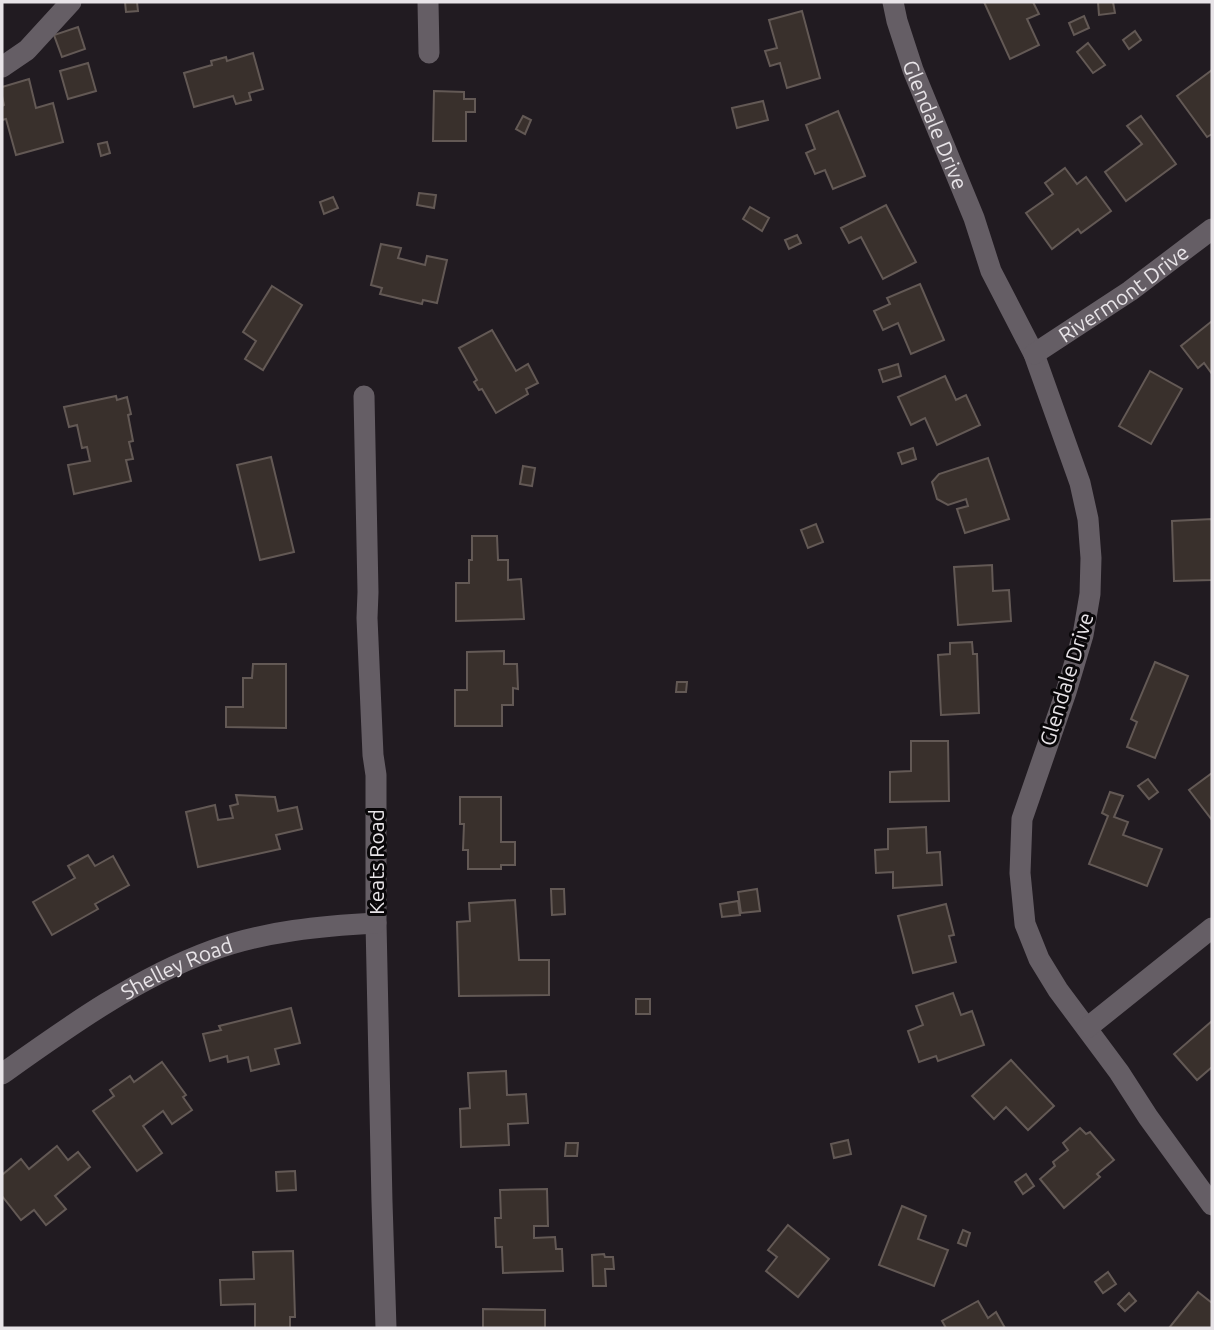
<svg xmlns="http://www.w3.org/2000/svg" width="1214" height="1330" viewBox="0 0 1214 1330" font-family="Ubuntu,sans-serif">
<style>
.building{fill:#39302c;stroke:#635955;stroke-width:2}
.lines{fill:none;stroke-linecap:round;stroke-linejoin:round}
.minor{stroke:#655e65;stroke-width:21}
.labels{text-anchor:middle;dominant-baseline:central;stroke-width:6;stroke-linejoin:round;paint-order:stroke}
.street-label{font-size:21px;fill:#e8e4e8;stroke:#090709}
</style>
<rect width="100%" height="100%" fill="#211b21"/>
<g class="building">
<polygon points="125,2 137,2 138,11 126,12"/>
<polygon points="984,2 1033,2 1039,14 1027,19 1039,45 1010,59"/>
<polygon points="1098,2 1113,2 1115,13 1099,15"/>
<polygon points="802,11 820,78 787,88 780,63 770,66 765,51 777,48 769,20"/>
<polygon points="1084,16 1089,28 1074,35 1069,23"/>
<polygon points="78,27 85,49 62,57 54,35"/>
<polygon points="1135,31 1141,40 1129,49 1123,40"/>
<polygon points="1088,43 1105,65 1093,73 1077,52"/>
<polygon points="253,53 263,89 249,93 251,100 236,104 233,96 194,107 184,73 212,65 211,61 226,57 227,61"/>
<polygon points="88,63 96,91 68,99 60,71"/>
<polygon points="1212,70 1212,134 1207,137 1177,96"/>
<polygon points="29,79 36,108 53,103 63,142 16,155 6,119 2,120 2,106 4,105 2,96 2,87"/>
<polygon points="434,91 464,92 464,99 475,99 475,112 466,112 466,141 433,141"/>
<polygon points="763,101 768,120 737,128 732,108"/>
<polygon points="838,111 865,176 833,189 825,170 815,174 806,153 815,149 806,125"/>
<polygon points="523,116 531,120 525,134 516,129"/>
<polygon points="1141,116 1176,164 1126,201 1105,172 1142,144 1127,126"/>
<polygon points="107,142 110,153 101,156 98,144"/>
<polygon points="1065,168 1077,184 1086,177 1111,211 1081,233 1078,229 1052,249 1026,213 1053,194 1045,183"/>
<polygon points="419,193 436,195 434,208 417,205"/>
<polygon points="333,197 338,208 324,214 320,202"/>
<polygon points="886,205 916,262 883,279 861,237 849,243 841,228"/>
<polygon points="750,207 769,218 762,231 743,219"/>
<polygon points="797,235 801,243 789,249 785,240"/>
<polygon points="381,244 401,248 398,258 425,265 427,256 447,260 437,303 423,300 422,304 380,294 382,288 371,285"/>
<polygon points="920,284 944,340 911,354 898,323 883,330 874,311 890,304 887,298"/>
<polygon points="272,286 302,305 263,370 245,359 256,341 243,332"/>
<polygon points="1212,321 1212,374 1204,363 1198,368 1181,346"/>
<polygon points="492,330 516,371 528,364 538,383 526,389 528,394 496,413 482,389 479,390 474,382 477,380 459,348"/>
<polygon points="898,364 901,376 883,382 879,370"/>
<polygon points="1150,371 1182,389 1151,444 1119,426"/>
<polygon points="945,376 956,400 966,395 980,425 937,445 925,418 911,425 898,397"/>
<polygon points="116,396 117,400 127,397 131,414 128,415 133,441 129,442 133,459 126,460 131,481 74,494 68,465 90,461 87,447 82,448 77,425 69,427 64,407"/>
<polygon points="913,448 916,459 902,464 898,453"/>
<polygon points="271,457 294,552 260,560 237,465"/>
<polygon points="988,458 1009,519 965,533 957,509 968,506 966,499 948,505 937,499 932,482 939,474"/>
<polygon points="523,466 535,468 532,486 520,484"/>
<polygon points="1212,519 1212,580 1174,581 1172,521"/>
<polygon points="816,524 823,542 808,548 801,530"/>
<polygon points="472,536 497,536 498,560 508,560 508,580 521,579 524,619 456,621 456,583 469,583 469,560 472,560"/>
<polygon points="992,565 993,591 1009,590 1011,621 958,625 954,567"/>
<polygon points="972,642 973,654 977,654 979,713 941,715 938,655 950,654 950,643"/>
<polygon points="504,651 504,664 517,664 518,689 513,688 513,705 502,705 502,726 455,726 455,690 467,690 467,652"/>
<polygon points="1155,662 1188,676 1155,758 1127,747 1137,722 1131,719"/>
<polygon points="253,664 286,664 286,728 226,727 226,707 243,707 243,678 252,678"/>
<polygon points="677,682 687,682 686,692 676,692"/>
<polygon points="911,741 948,741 949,801 890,802 890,772 911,771"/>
<polygon points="1212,773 1212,820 1189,790"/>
<polygon points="1148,779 1158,792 1149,799 1138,786"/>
<polygon points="1110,792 1123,796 1114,817 1128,822 1123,835 1162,849 1147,886 1089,864 1108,816 1102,813"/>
<polygon points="236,795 275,797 278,811 297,807 302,829 276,835 280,849 198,867 186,812 215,805 218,820 233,818 230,806 238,804"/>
<polygon points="460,797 501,797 501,842 515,842 515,865 501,865 501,869 468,869 468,850 463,850 464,824 460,824"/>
<polygon points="926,827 927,853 940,852 942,885 893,888 893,872 876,873 875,850 888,849 888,829"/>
<polygon points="88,855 95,866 113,856 129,885 95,904 98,909 52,935 33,902 75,878 68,866"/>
<polygon points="551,889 564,889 565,914 552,915"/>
<polygon points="757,889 760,911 741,913 738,892"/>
<polygon points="515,900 519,960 549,960 549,995 459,996 457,922 470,921 469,903"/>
<polygon points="738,901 740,915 722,917 720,904"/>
<polygon points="946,904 954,935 949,936 956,962 913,973 898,916"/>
<polygon points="953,993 961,1015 972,1011 984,1045 938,1061 936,1056 919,1062 908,1031 923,1025 916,1006"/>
<rect x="636" y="999" width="14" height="15"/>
<polygon points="291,1008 300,1043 275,1049 279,1064 251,1071 248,1057 228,1062 227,1056 210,1061 203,1034 221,1030 219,1026"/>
<polygon points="1212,1021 1212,1067 1197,1080 1174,1054"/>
<polygon points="1011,1060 1054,1106 1028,1130 1006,1107 994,1119 972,1096"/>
<polygon points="162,1062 186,1095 183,1097 192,1110 172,1124 163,1111 143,1126 162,1153 137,1171 93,1111 114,1096 110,1090 130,1076 134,1082"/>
<polygon points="506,1071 507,1095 526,1094 528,1123 508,1124 509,1145 461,1147 460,1109 470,1108 468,1073"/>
<polygon points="1080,1128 1086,1134 1090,1132 1114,1160 1097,1174 1100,1177 1064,1208 1040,1179 1055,1166 1053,1162 1068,1150 1063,1143"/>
<polygon points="848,1140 851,1154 834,1158 831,1144"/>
<polygon points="566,1143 578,1143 577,1156 565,1156"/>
<polygon points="57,1146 68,1160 78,1152 90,1167 55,1196 66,1209 46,1225 34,1210 21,1220 2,1196 2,1175 21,1159 29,1169"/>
<polygon points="295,1171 296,1190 277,1191 276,1172"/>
<polygon points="1026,1174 1034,1186 1023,1194 1015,1182"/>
<polygon points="547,1189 548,1226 534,1226 534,1238 555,1237 556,1249 562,1249 563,1271 503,1273 502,1247 496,1247 495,1218 501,1218 500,1190"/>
<polygon points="902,1206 926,1216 918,1239 948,1250 934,1286 879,1265"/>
<polygon points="788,1225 829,1259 798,1297 766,1271 777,1257 768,1250"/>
<polygon points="963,1230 970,1233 966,1246 958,1243"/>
<polygon points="293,1251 295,1317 290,1317 290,1328 255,1328 255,1304 221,1305 220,1280 254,1279 253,1252"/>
<polygon points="604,1254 605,1257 613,1257 614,1269 605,1269 606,1286 593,1286 592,1255"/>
<polygon points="1108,1272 1116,1284 1103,1293 1095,1282"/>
<polygon points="1198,1292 1212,1303 1212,1328 1169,1328"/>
<polygon points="1129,1293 1136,1301 1125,1311 1118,1304"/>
<polygon points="978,1301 988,1318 996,1312 1005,1328 946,1328 942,1321"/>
<polygon points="483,1309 545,1310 545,1328 483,1328"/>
</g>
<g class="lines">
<g class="minor">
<polyline points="428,2 429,53"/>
<path id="s1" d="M893 2 897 21 913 70 974 218 991 271 1034 354 1080 483 1088 519 1091 558 1090 594 1083 635 1066 692 1022 819 1020 873 1025 924 1039 959 1058 990 1119 1072 1148 1117 1212 1205"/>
<polyline points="2,67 27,50 71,2"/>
<path id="s2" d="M1034 354 1130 291 1212 229"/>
<polyline points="364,396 368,592 367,618 373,755 376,775 376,923 382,1202 386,1328"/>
<polyline points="1087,1028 1212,928"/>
<path id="s3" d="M2 1074C68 1027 136 978 213 950 265 931 322 926 376 923"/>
</g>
</g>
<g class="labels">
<g class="street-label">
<text stroke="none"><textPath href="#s1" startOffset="130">Glendale Drive</textPath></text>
<text stroke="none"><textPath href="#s2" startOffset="108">Rivermont Drive</textPath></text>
<text transform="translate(1066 679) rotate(-73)">Glendale Drive</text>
<text transform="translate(376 862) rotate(-90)">Keats Road</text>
<text stroke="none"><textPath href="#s3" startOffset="205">Shelley Road</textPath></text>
</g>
</g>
<rect width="1214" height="1330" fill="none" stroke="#e8e4e8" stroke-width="7"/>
</svg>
